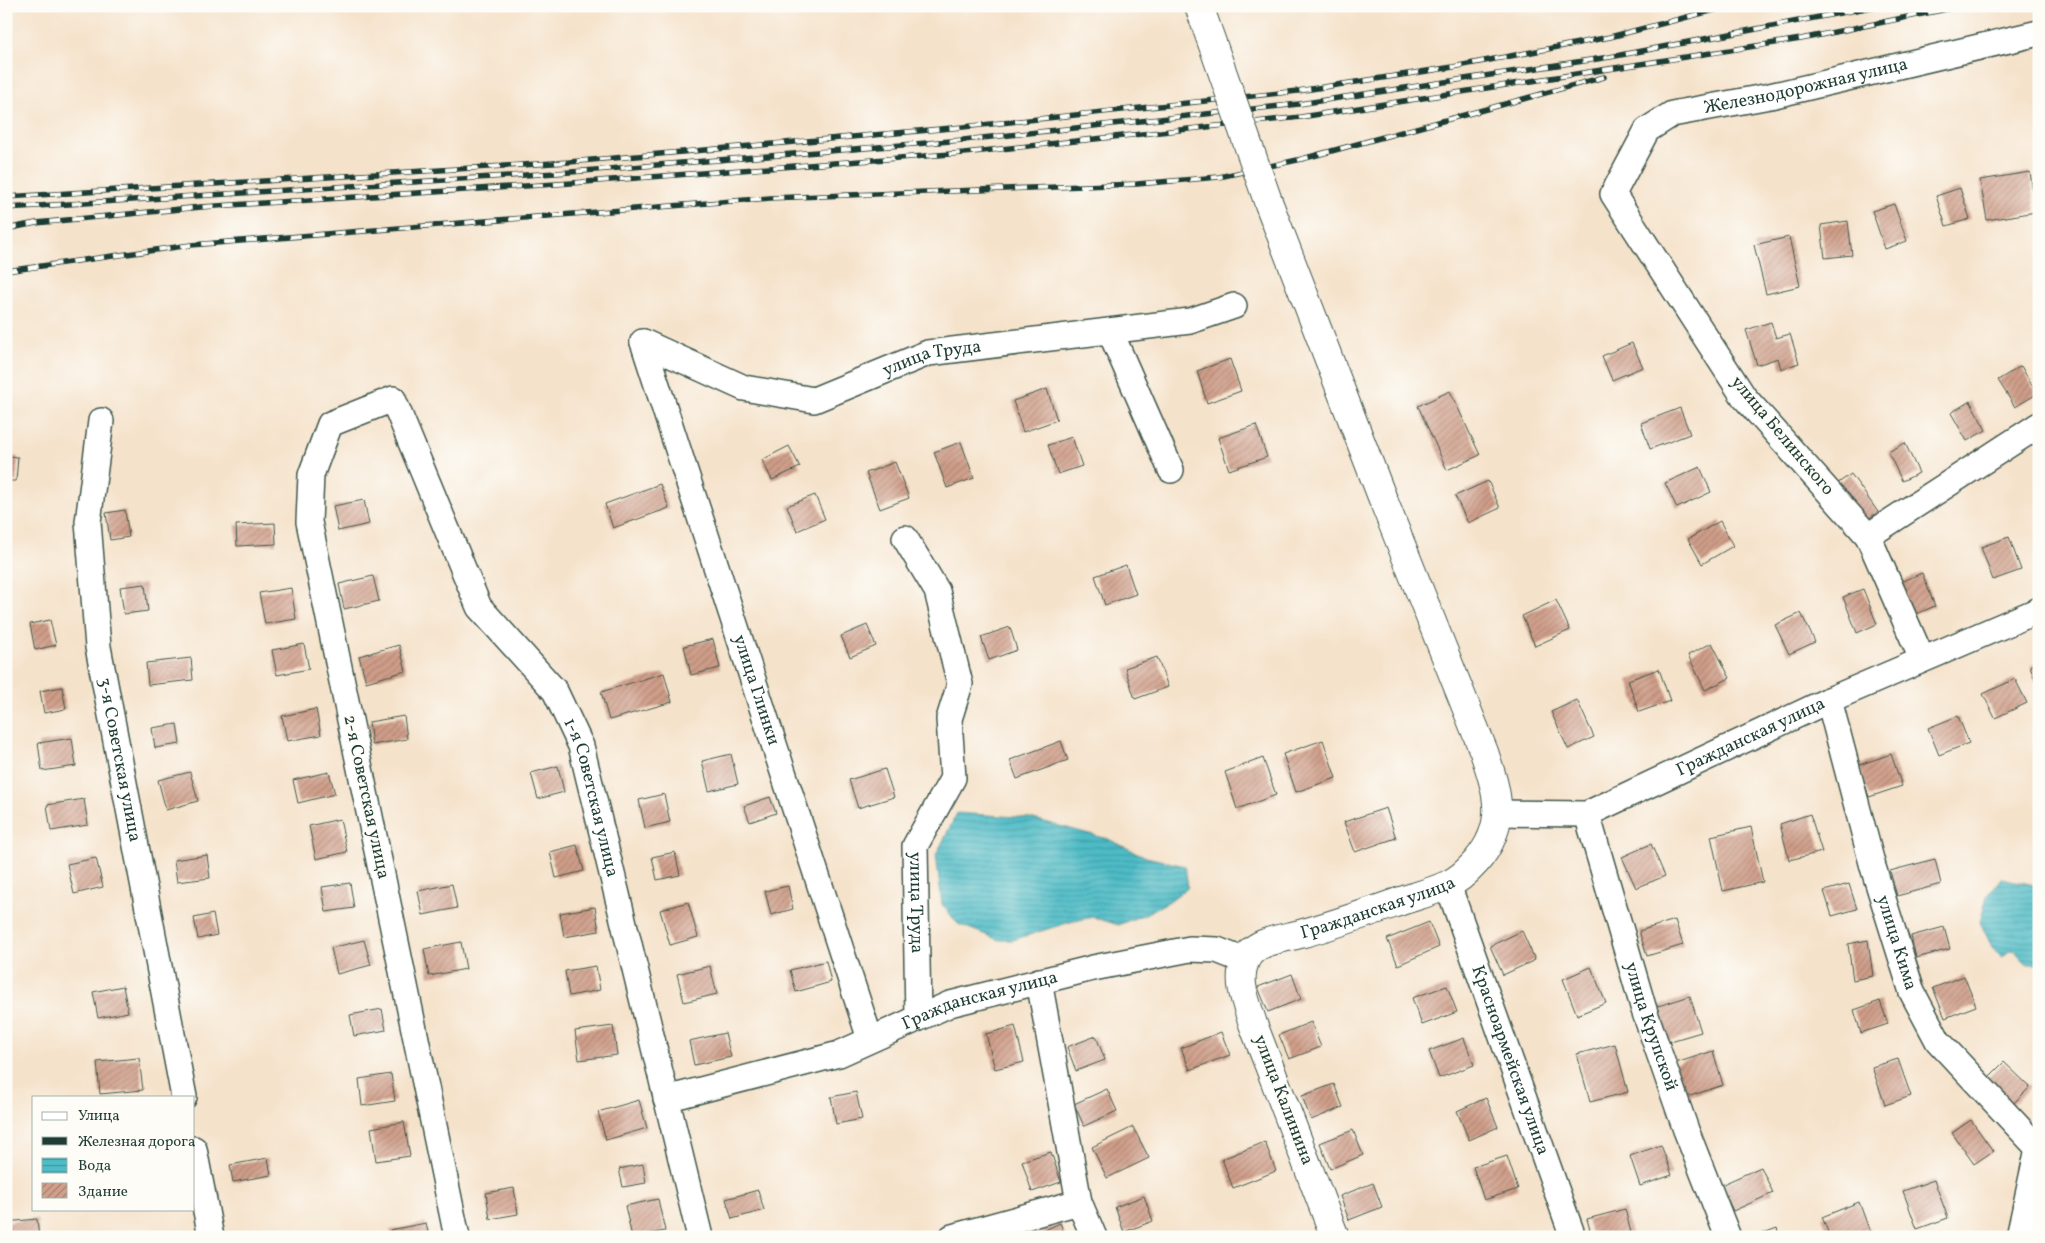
<svg xmlns="http://www.w3.org/2000/svg" width="2045" height="1243" viewBox="0 0 2045 1243" font-family="Vollkorn,serif">
<style>
.water{fill:url(#water-rules);stroke:#367c7e}
.building{fill:url(#building-hatch)}
.lines{fill:none;stroke-linecap:round;stroke-linejoin:round}
.minor-casing{stroke:#3f564a;stroke-width:28}
.major-casing{stroke:#3f564a;stroke-width:30}
.minor{stroke:#fff;stroke-width:25}
.major{stroke:#fff;stroke-width:28}
.rail-casing{stroke:#1f3d34;stroke-width:5.5}
.rail{stroke:#fdfcf7;stroke-width:4;stroke-dasharray:11;stroke-linecap:butt}
.major-bridge-casing{stroke:#3f564a;stroke-width:30;stroke-linecap:butt}
.major-bridge{stroke:#fff;stroke-width:28}
.labels{text-anchor:middle;dominant-baseline:central;stroke-width:4;stroke-linejoin:round;paint-order:stroke}
.street-label{font-size:18px;fill:#1f3d34;stroke:#fdfcf7}
</style>
<defs>
<pattern id="water-rules" width="6" height="5" patternUnits="userSpaceOnUse" patternTransform="scale(1.25)"><rect width="6" height="5" fill="#4ebcc7"/><path d="M0 2.5h6" fill="none" stroke="#409aa2"/></pattern>
<pattern id="building-hatch" width="6" height="6" patternUnits="userSpaceOnUse" patternTransform="scale(1.25)"><rect width="6" height="6" fill="#d09e89"/><path d="M-1 1l2-2M0 6l6-6M5 7l2-2" fill="none" stroke="#a88271"/></pattern>
</defs>
<rect width="100%" height="100%" fill="#fdfcf7"/>
<filter id="ink" filterUnits="userSpaceOnUse"><feTurbulence type="fractalNoise" baseFrequency=".02" numOctaves="2"/><feDisplacementMap in="SourceGraphic" scale="10" xChannelSelector="R" yChannelSelector="G"/><feConvolveMatrix kernelMatrix="1 2 1 2 8 2 1 2 1" color-interpolation-filters="sRGB"/></filter>
<filter id="wash" filterUnits="userSpaceOnUse"><feTurbulence type="fractalNoise" baseFrequency=".0096" numOctaves="4" result="noise"/><feDisplacementMap in="SourceGraphic" scale="20" xChannelSelector="R" yChannelSelector="G"/><feGaussianBlur stdDeviation="1.12" result="paint"/><feColorMatrix in="noise" values="0 0 0 0 0 0 0 0 0 0 0 0 0 0 0 0 0 1.4 0 .05"/><feComposite in="paint" operator="in"/></filter>
<g filter="url(#wash)">
<rect width="100%" height="100%" fill="#f5e2ca"/>
<g class="water">
<polygon points="957,813 1030,818 1108,839 1146,857 1185,866 1188,887 1168,902 1145,914 1118,925 1093,917 1070,922 1013,940 999,940 958,924 942,904 936,855"/>
<polygon points="2001,878 2039,886 2039,964 2027,964 2015,951 2011,950 2001,957 1992,947 1980,922 1987,897"/>
</g>
<g id="blocks">
<g class="building">
<polygon points="2030,172 2036,212 1987,220 1980,180"/>
<polygon points="1960,188 1970,219 1946,226 1936,196"/>
<polygon points="1894,204 1907,241 1885,249 1872,211"/>
<polygon points="1848,221 1852,255 1825,258 1821,225"/>
<polygon points="1789,237 1800,286 1766,294 1754,245"/>
<polygon points="1771,322 1776,338 1790,334 1799,363 1781,369 1778,358 1757,365 1746,330"/>
<polygon points="1632,343 1643,367 1612,380 1602,356"/>
<polygon points="1230,359 1241,391 1207,403 1197,371"/>
<polygon points="2021,366 2037,394 2015,407 1998,380"/>
<polygon points="1047,389 1057,420 1023,432 1013,401"/>
<polygon points="1450,391 1480,455 1447,470 1418,406"/>
<polygon points="1970,401 1986,430 1967,441 1951,413"/>
<polygon points="1680,408 1690,434 1650,449 1641,423"/>
<polygon points="1256,425 1267,457 1229,470 1218,438"/>
<polygon points="1072,437 1082,466 1058,474 1048,445"/>
<polygon points="961,442 974,478 947,488 934,452"/>
<polygon points="1905,443 1919,473 1902,481 1888,452"/>
<polygon points="789,446 800,467 772,480 762,460"/>
<polygon points="6,456 18,457 16,481 6,481"/>
<polygon points="895,462 909,498 880,509 866,473"/>
<polygon points="1700,467 1711,492 1677,508 1665,483"/>
<polygon points="1851,474 1878,512 1858,526 1831,488"/>
<polygon points="1488,481 1500,508 1468,523 1455,496"/>
<polygon points="660,484 669,508 613,528 605,504"/>
<polygon points="815,495 825,519 797,531 787,506"/>
<polygon points="364,500 369,524 338,531 333,506"/>
<polygon points="125,510 129,537 110,540 106,513"/>
<polygon points="1720,521 1733,546 1702,564 1688,539"/>
<polygon points="275,523 276,544 237,546 236,525"/>
<polygon points="2009,537 2021,570 1993,580 1981,547"/>
<polygon points="1126,565 1136,594 1105,605 1095,576"/>
<polygon points="1922,573 1935,606 1911,616 1898,583"/>
<polygon points="373,576 379,601 344,609 339,584"/>
<polygon points="145,584 148,611 124,614 120,587"/>
<polygon points="291,588 296,619 265,624 259,593"/>
<polygon points="1863,589 1877,624 1857,633 1843,597"/>
<polygon points="1556,600 1570,630 1535,646 1522,616"/>
<polygon points="1801,613 1815,642 1789,654 1775,625"/>
<polygon points="50,620 56,645 35,650 30,624"/>
<polygon points="867,625 876,646 850,657 841,636"/>
<polygon points="1010,627 1017,650 989,660 981,637"/>
<polygon points="713,639 720,668 691,675 684,646"/>
<polygon points="1712,643 1730,678 1705,690 1688,655"/>
<polygon points="304,644 309,669 277,675 272,650"/>
<polygon points="399,645 406,671 366,682 359,656"/>
<polygon points="1157,657 1168,687 1135,699 1125,668"/>
<polygon points="191,658 193,680 148,685 146,663"/>
<polygon points="2039,663 2039,690 2030,666"/>
<polygon points="1659,669 1670,701 1639,712 1628,680"/>
<polygon points="664,673 672,702 609,720 601,692"/>
<polygon points="2015,679 2027,703 1995,718 1983,694"/>
<polygon points="62,687 66,709 44,713 40,691"/>
<polygon points="1577,700 1594,737 1568,749 1551,712"/>
<polygon points="316,709 321,735 287,741 282,716"/>
<polygon points="404,716 407,739 372,745 369,722"/>
<polygon points="1958,716 1969,743 1939,755 1928,728"/>
<polygon points="177,724 180,744 155,748 152,728"/>
<polygon points="72,738 76,766 42,771 38,743"/>
<polygon points="1323,740 1336,778 1296,792 1283,754"/>
<polygon points="1061,741 1068,760 1017,779 1010,760"/>
<polygon points="731,754 738,784 709,791 702,761"/>
<polygon points="1891,754 1902,786 1869,797 1859,765"/>
<polygon points="1263,758 1276,795 1237,809 1225,772"/>
<polygon points="558,766 564,792 538,799 531,773"/>
<polygon points="885,769 894,797 858,808 849,780"/>
<polygon points="190,772 198,801 166,810 158,780"/>
<polygon points="329,772 335,794 298,803 293,780"/>
<polygon points="664,794 670,822 645,828 639,800"/>
<polygon points="770,797 776,813 750,822 744,806"/>
<polygon points="84,799 88,825 51,831 47,805"/>
<polygon points="1386,808 1396,838 1355,852 1344,822"/>
<polygon points="1810,814 1822,852 1789,860 1780,824"/>
<polygon points="340,819 347,852 316,859 309,826"/>
<polygon points="1751,827 1763,882 1723,891 1711,836"/>
<polygon points="1651,844 1665,876 1636,888 1622,857"/>
<polygon points="577,845 584,871 556,878 550,852"/>
<polygon points="675,852 680,875 657,880 652,857"/>
<polygon points="207,855 210,878 177,882 174,860"/>
<polygon points="96,858 103,887 74,894 67,864"/>
<polygon points="1935,859 1941,884 1897,896 1890,871"/>
<polygon points="350,883 354,908 326,912 322,887"/>
<polygon points="452,884 457,908 423,915 418,891"/>
<polygon points="1849,884 1857,909 1832,916 1824,891"/>
<polygon points="788,886 793,909 771,915 765,891"/>
<polygon points="688,902 698,937 670,945 660,910"/>
<polygon points="595,907 599,931 564,937 560,913"/>
<polygon points="213,914 217,935 198,939 194,918"/>
<polygon points="1675,920 1683,945 1647,956 1639,931"/>
<polygon points="1429,922 1439,947 1398,965 1387,939"/>
<polygon points="1944,927 1950,949 1916,958 1911,936"/>
<polygon points="1522,931 1535,960 1503,975 1490,946"/>
<polygon points="364,940 371,965 337,974 331,948"/>
<polygon points="1868,940 1873,976 1853,980 1848,944"/>
<polygon points="461,942 466,969 429,976 424,949"/>
<polygon points="826,961 831,982 796,992 790,970"/>
<polygon points="596,966 600,990 569,996 565,971"/>
<polygon points="710,966 717,994 684,1002 677,974"/>
<polygon points="1591,967 1606,1003 1577,1015 1563,979"/>
<polygon points="1292,974 1301,999 1268,1012 1258,987"/>
<polygon points="1964,976 1976,1006 1945,1018 1933,988"/>
<polygon points="123,986 128,1012 98,1018 93,992"/>
<polygon points="1447,986 1457,1012 1422,1025 1412,998"/>
<polygon points="1690,996 1701,1032 1664,1043 1652,1008"/>
<polygon points="1880,1001 1888,1024 1861,1033 1854,1010"/>
<polygon points="382,1009 386,1030 354,1036 350,1015"/>
<polygon points="1311,1022 1321,1047 1289,1059 1279,1035"/>
<polygon points="613,1026 617,1055 579,1060 575,1031"/>
<polygon points="1015,1026 1024,1062 995,1069 986,1034"/>
<polygon points="1221,1032 1230,1055 1190,1070 1181,1048"/>
<polygon points="725,1033 731,1057 694,1065 689,1041"/>
<polygon points="1096,1036 1105,1060 1076,1071 1067,1047"/>
<polygon points="1464,1038 1474,1065 1439,1078 1429,1051"/>
<polygon points="1615,1044 1628,1092 1590,1102 1577,1054"/>
<polygon points="1713,1051 1723,1085 1684,1098 1673,1064"/>
<polygon points="139,1058 143,1090 100,1094 97,1062"/>
<polygon points="1898,1059 1911,1096 1885,1105 1872,1067"/>
<polygon points="2004,1062 2030,1087 2013,1104 1987,1079"/>
<polygon points="391,1074 395,1101 362,1106 359,1079"/>
<polygon points="1334,1084 1343,1107 1311,1120 1302,1096"/>
<polygon points="1107,1089 1117,1111 1084,1126 1074,1104"/>
<polygon points="856,1092 862,1119 836,1124 831,1097"/>
<polygon points="1486,1098 1498,1127 1469,1140 1457,1111"/>
<polygon points="639,1100 647,1128 606,1140 598,1112"/>
<polygon points="1971,1120 1993,1151 1974,1164 1952,1133"/>
<polygon points="404,1122 410,1156 376,1161 371,1128"/>
<polygon points="1133,1127 1149,1158 1107,1178 1092,1147"/>
<polygon points="1353,1130 1363,1155 1330,1169 1320,1143"/>
<polygon points="1265,1142 1276,1171 1233,1188 1222,1159"/>
<polygon points="1661,1145 1672,1175 1640,1186 1630,1156"/>
<polygon points="1051,1152 1061,1182 1032,1192 1022,1161"/>
<polygon points="1507,1156 1518,1189 1484,1200 1473,1167"/>
<polygon points="268,1158 271,1175 233,1182 230,1165"/>
<polygon points="643,1164 646,1183 623,1187 619,1169"/>
<polygon points="1761,1167 1773,1193 1733,1211 1721,1185"/>
<polygon points="1934,1180 1948,1218 1917,1229 1903,1191"/>
<polygon points="1373,1183 1382,1207 1349,1220 1340,1196"/>
<polygon points="514,1188 518,1214 490,1219 486,1193"/>
<polygon points="758,1190 764,1210 732,1219 726,1199"/>
<polygon points="1144,1196 1153,1221 1124,1232 1115,1207"/>
<polygon points="658,1199 665,1231 632,1237 625,1206"/>
<polygon points="1859,1202 1872,1237 1830,1237 1822,1217"/>
<polygon points="1625,1209 1632,1237 1592,1237 1587,1219"/>
<polygon points="37,1219 39,1237 6,1237 6,1222"/>
<polygon points="426,1223 429,1237 392,1237 390,1230"/>
<polygon points="1060,1223 1066,1237 1030,1237"/>
<polygon points="1777,1228 1780,1237 1753,1237"/>
</g>
</g>
</g>
<g filter="url(#ink)">
<use href="#blocks" fill-opacity="0" stroke="#3f564a" stroke-width="1"/>
<g class="lines">
<defs>
<g id="minor">
<polyline points="1110,331 1171,470"/>
<path id="s1" d="M643 342 870 1039"/>
<path id="s2" d="M643 342 744 388 814 400 928 353 1190 321 1234 306"/>
<path id="s3" d="M101 421 88 522 98 647 184 1097"/>
<polyline points="1868,536 2039,425"/>
<path id="s4" d="M905 538 937 591 960 684 949 719 953 778 915 846 918 1018"/>
<path id="s5" d="M1922 659 1868 536 1744 397 1613 194 1647 130 1672 114 1770 96 2039 33"/>
<path id="s6" d="M1829 700 1873 867 1912 992 1938 1041 2037 1147"/>
<path id="s7" d="M1498 813 1587 814 1829 700 2039 610"/>
<path id="s8" d="M1587 814 1644 1010 1686 1130 1728 1237"/>
<path id="s9" d="M1448 885 1573 1237"/>
<polyline points="1039,981 1079,1202 1094,1237"/>
<path id="s10" d="M666 1099 839 1054 950 1004 1093 968 1190 949 1217 950 1245 961"/>
<polyline points="194,1149 211,1237"/>
<path id="s11" d="M457 1237 309 522 311 475 330 424 393 399 479 607 555 691 581 746 700 1237"/>
<polyline points="952,1237 1079,1202"/>
<polyline points="2019,1237 2039,1144"/>
</g>
<g id="major">
<path id="s12" d="M1335 1237 1253 1024C1247 1004 1236 982 1245 961 1253 941 1281 939 1300 934 1334 925 1367 913 1401 901 1416 896 1432 892 1447 885 1459 880 1468 871 1476 862 1508 825 1498 794 1484 752L1384 502"/>
</g>
</defs>
<use href="#minor" class="minor-casing"/>
<use href="#major" class="major-casing"/>
<use href="#minor" class="minor"/>
<use href="#major" class="major"/>
<defs>
<g id="rail">
<polyline points="6,197 569,162 963,127 1298,91 1453,67 1610,37 1730,6"/>
<polyline points="6,208 571,172 963,140 1299,104 1610,57 1877,6"/>
<polyline points="6,229 36,223 201,207 572,183 964,153 1301,117 1801,39 1961,6"/>
<polyline points="6,271 191,245 770,198 1137,184 1219,177 1302,159 1604,77"/>
</g>
</defs>
<use href="#rail" class="rail-casing"/>
<use href="#rail" class="rail"/>
<defs>
<polyline id="major-bridge" points="1199,6 1269,204 1384,502"/>
</defs>
<use href="#major-bridge" class="major-bridge-casing"/>
<use href="#major-bridge" class="major-bridge"/>
</g>
</g>
<g class="labels">
<g class="street-label">
<text stroke="none"><textPath href="#s5" startOffset="801">Железнодорожная улица</textPath></text>
<text stroke="none"><textPath href="#s2" startOffset="308">улица Труда</textPath></text>
<text transform="translate(1782 436) rotate(50)">улица Белинского</text>
<text stroke="none"><textPath href="#s1" startOffset="366">улица Глинки</textPath></text>
<text stroke="none"><textPath href="#s7" startOffset="270">Гражданская улица</textPath></text>
<text stroke="none"><textPath href="#s3" startOffset="342">3-я Советская улица</textPath></text>
<text transform="translate(366 797) rotate(78)">2-я Советская улица</text>
<text stroke="none"><textPath href="#s11" startOffset="1351">1-я Советская улица</textPath></text>
<text stroke="none"><textPath href="#s4" startOffset="388">улица Труда</textPath></text>
<text stroke="none"><textPath href="#s12" startOffset="439">Гражданская улица</textPath></text>
<text stroke="none"><textPath href="#s6" startOffset="252">улица Кима</textPath></text>
<text stroke="none"><textPath href="#s10" startOffset="330">Гражданская улица</textPath></text>
<text stroke="none"><textPath href="#s8" startOffset="222">улица Крупской</textPath></text>
<text stroke="none"><textPath href="#s9" startOffset="186">Красноармейская улица</textPath></text>
<text transform="translate(1283 1100) rotate(69)">улица Калинина</text>
</g>
</g>
<rect width="2045" height="1243" fill="none" stroke="#fdfcf7" stroke-width="25"/>
<rect x="32" y="1096" width="162" height="115" fill="#fdfcf7" stroke="#a4b0a9"/>
<rect x="42" y="1112" width="25" height="8" fill="#ffffff" stroke="#a4b0a9"/>
<text x="78" y="1120" font-size="15" fill="#1f3d34">Улица</text>
<rect x="42" y="1137" width="25" height="8" fill="#1f3d34" stroke="#a4b0a9"/>
<text x="78" y="1146" font-size="15" fill="#1f3d34">Железная дорога</text>
<rect x="42" y="1158" width="25" height="15" fill="url(#water-rules)" stroke="#a4b0a9"/>
<text x="78" y="1170" font-size="15" fill="#1f3d34">Вода</text>
<rect x="42" y="1183" width="25" height="15" fill="url(#building-hatch)" stroke="#a4b0a9"/>
<text x="78" y="1196" font-size="15" fill="#1f3d34">Здание</text>
</svg>
